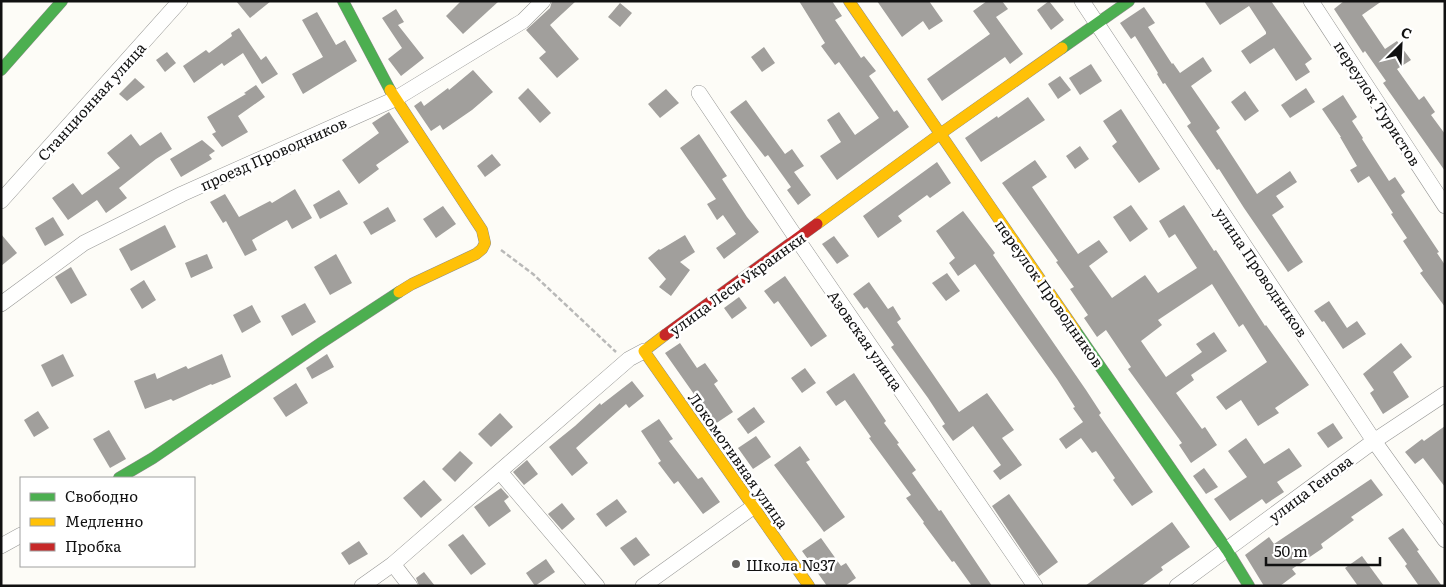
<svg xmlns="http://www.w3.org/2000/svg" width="1446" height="587" viewBox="0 0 1446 587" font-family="Literata,serif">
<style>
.building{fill:#a19f9c}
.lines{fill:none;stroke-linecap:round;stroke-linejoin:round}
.street-casing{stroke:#979795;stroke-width:16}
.fast-casing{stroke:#8e8d8b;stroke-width:12}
.slow-casing{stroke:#8e8d8b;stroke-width:12}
.jam-casing{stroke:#8e8d8b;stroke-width:12}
.path{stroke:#b9b9b8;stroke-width:2.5;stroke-dasharray:5 2.5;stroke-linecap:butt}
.street{stroke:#fffffe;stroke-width:15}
.fast{stroke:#4caf50;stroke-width:11}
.slow{stroke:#ffc107;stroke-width:11}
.jam{stroke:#c62828;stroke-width:11}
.poi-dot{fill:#646362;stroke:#fff;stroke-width:2}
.labels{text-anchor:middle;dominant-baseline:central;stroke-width:5;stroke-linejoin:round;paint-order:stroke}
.street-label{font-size:15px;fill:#111;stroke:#fff}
.poi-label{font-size:15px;fill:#111;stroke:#fff;text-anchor:start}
</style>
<rect width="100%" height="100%" fill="#fdfcf7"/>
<g class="building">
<polygon points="236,1 271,1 250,18"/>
<polygon points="461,1 499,1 463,34 446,16"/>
<polygon points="552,1 576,1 550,25 579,59 557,78 539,58 546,52 526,30 550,8"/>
<polygon points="799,1 832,1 842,16 835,20 861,58 864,56 876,71 869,76 894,112 897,110 909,127 837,180 820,156 841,142 827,120 839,112 855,135 879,118 839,62 835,65 821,46 825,43"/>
<polygon points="877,1 929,1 943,21 929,30 923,21 902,37"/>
<polygon points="987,1 1002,1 1008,9 996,17 1023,54 1010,64 1005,57 942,101 927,79 990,34 973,11"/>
<polygon points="1049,1 1064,20 1051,30 1037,10"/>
<polygon points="1204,1 1271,1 1312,59 1305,64 1310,72 1296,81 1274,48 1250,64 1241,51 1266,34 1266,32 1249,6 1220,25"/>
<polygon points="1344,1 1382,1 1362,15 1385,49 1397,41 1411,60 1397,69 1419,100 1424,96 1435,112 1431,115 1445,134 1445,171 1383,83 1386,81 1365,51 1363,53 1334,9"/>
<polygon points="620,3 632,13 620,27 608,17"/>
<polygon points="1144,7 1155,23 1148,27 1172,64 1173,63 1180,73 1203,57 1212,71 1191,86 1220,128 1216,131 1257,194 1290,171 1297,182 1276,196 1284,207 1272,215 1303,262 1288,272 1244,208 1219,169 1217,170 1187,126 1191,123 1165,83 1163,84 1157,74 1158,73 1135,36 1131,39 1120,23"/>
<polygon points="396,9 404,22 398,25 424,58 401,76 388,59 402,48 382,18"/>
<polygon points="317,12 336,45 345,40 357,61 303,94 292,74 323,57 302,20"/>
<polygon points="239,28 261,60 266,56 278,74 262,84 243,53 224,66 222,63 194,83 183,66 206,50 209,53 232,36 231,33"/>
<polygon points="764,47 775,63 762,72 751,57"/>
<polygon points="167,52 176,63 165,72 156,60"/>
<polygon points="1091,64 1102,81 1080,95 1069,78"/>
<polygon points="473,70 493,92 472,110 443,130 440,125 431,131 414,106 421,101 424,106 448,88 449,90"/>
<polygon points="1060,76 1071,90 1058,99 1048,84"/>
<polygon points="135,78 145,87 127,101 119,94"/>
<polygon points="256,85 265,97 238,116 248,132 222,147 212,134 216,132 207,117 246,94 244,93"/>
<polygon points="528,88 551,113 540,123 518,98"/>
<polygon points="1306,88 1315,102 1290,118 1281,105"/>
<polygon points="666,89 679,103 660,118 648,104"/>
<polygon points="1245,91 1259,111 1245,121 1231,102"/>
<polygon points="1343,95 1357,117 1352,121 1363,138 1362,139 1389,181 1395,177 1405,192 1401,195 1439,252 1437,253 1445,265 1445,307 1420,273 1423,271 1403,241 1407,238 1391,214 1393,213 1369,176 1358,183 1350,170 1357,166 1340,137 1341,137 1322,109"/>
<polygon points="1028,97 1045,120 981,162 965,138 997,116 998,118"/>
<polygon points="746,100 785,154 792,149 804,166 794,172 811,195 798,205 787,190 791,187 768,155 765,157 730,112"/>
<polygon points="1121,109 1160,169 1139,183 1112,146 1117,142 1103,121"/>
<polygon points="389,112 409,142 376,165 379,169 359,184 342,160 379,133 372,123"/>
<polygon points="161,132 172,149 156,159 119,188 127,198 106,213 97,200 68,220 52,198 73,183 82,195 120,168 107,153 131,134 140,146"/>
<polygon points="699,134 727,176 722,179 747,217 759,232 724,259 716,248 736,234 723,215 717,220 707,204 716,199 680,148"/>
<polygon points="202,140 215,151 209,155 212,159 181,177 170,159"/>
<polygon points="1080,146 1089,159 1075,169 1066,156"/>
<polygon points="492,154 501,165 485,177 477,166"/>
<polygon points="1035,160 1047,177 1032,187 1078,254 1099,240 1108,252 1089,266 1112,298 1145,275 1158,293 1197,268 1175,234 1169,238 1159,221 1184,205 1214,251 1216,250 1265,326 1266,325 1309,385 1275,408 1279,413 1258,426 1241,400 1226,410 1216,397 1267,362 1243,324 1239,327 1212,284 1158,320 1162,325 1141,341 1166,377 1202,352 1196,344 1214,332 1227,351 1191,375 1194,380 1176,393 1202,429 1205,427 1217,445 1191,463 1179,445 1182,443 1128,369 1131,367 1106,330 1097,337 1084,318 1088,315 1070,289 1074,287 1056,262 1058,261 1002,183"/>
<polygon points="937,162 951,183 930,198 927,195 898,216 902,221 878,238 863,216"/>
<polygon points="295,189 312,218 292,229 287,220 252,240 257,250 245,256 226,221 223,223 210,202 225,194 239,217 270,201 272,203"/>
<polygon points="339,190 348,204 320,219 313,205"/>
<polygon points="1131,205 1148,229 1130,242 1113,217"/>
<polygon points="443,206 456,224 436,238 423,219"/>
<polygon points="388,207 396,221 371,235 363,222"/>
<polygon points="963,211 995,253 993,255 1086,390 1101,413 1099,415 1153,492 1132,506 1113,480 1115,478 1096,451 1092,453 1081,438 1066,449 1059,439 1083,422 1073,408 1075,407 1057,379 975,264 958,276 949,263 955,258 936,231"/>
<polygon points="53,217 64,235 45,246 35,228"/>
<polygon points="165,225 176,247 131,271 119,249"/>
<polygon points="1,234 17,253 1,266"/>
<polygon points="685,235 695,252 680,262 690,270 671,296 659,287 666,279 648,258 659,249 660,250"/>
<polygon points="834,236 849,256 837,264 822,244"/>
<polygon points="207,254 213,268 191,278 185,263"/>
<polygon points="336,254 352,283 330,295 314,267"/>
<polygon points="71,267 87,295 71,304 55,277"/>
<polygon points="947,273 960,291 946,301 932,283"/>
<polygon points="785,276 827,336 811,347 778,301 774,304 764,291"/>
<polygon points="144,280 156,300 142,309 130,289"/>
<polygon points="869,282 888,309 893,306 901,319 897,322 959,412 987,393 1014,430 1002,438 1022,465 1000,480 993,471 1001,465 973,426 953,441 942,426 945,424 928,398 891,347 894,345 867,307 864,309 853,294"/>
<polygon points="739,297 747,308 732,319 724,308"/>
<polygon points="1329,301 1347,328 1357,321 1366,334 1343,349 1324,321 1322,322 1314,311"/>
<polygon points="305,303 316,322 292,336 281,316"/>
<polygon points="252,305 261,322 242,333 233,315"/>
<polygon points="680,343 697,368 705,363 718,381 714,384 733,412 715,424 665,353"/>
<polygon points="1401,343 1412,357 1393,372 1409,397 1383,414 1370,393 1374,390 1363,374"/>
<polygon points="63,354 74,376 52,387 41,365"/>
<polygon points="222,354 231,377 212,385 211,384 173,401 171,399 145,409 134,381 155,373 157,379 186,366 188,369"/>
<polygon points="327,354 334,367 312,379 306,368"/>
<polygon points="805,368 816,383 802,393 791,378"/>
<polygon points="854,373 886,421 884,423 899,443 897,444 916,470 912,473 939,511 941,510 992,586 972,586 954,561 952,562 923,523 924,522 906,498 911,495 869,438 871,437 845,400 836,406 826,392"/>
<polygon points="632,381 644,396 629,408 626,404 576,448 588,463 572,476 549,447 575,426 600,403 601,405"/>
<polygon points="296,383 308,403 286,417 273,398"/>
<polygon points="754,407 765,422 748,434 737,419"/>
<polygon points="38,411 49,428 34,437 24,420"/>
<polygon points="500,413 513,427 491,447 478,434"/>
<polygon points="659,419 673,439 669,441 698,479 702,477 720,502 703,514 678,481 674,484 658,463 661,461 641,431"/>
<polygon points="1333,423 1343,438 1328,448 1317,433"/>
<polygon points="1445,426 1445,487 1423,458 1415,464 1405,452 1422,439 1424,441"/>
<polygon points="109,430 126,459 110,468 93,439"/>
<polygon points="756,436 771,457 753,469 738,448"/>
<polygon points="1246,438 1264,464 1289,448 1302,466 1277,482 1284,492 1266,504 1262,499 1230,521 1214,499 1247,477 1228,451"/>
<polygon points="800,446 810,460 806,462 845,517 824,532 774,465"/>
<polygon points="460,451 473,463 455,482 442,469"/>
<polygon points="527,460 538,474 524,485 513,472"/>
<polygon points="1204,468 1218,487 1206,494 1193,476"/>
<polygon points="1371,479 1383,495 1351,517 1354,520 1321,544 1323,548 1292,569 1296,574 1280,586 1264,586 1245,555 1269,537 1274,544"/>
<polygon points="424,480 442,500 421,518 403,498"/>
<polygon points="501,488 509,497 504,501 511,511 489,527 474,507"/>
<polygon points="1009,494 1058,562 1039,576 992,506"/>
<polygon points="617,499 627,512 606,527 596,514"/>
<polygon points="562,503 575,519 562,530 548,514"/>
<polygon points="1172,522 1190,547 1161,567 1163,570 1141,586 1085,586"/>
<polygon points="1403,528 1419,550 1417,551 1442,586 1419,586 1405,566 1407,564 1388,538"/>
<polygon points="463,534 486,564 471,575 448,545"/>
<polygon points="636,537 650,555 634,566 620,548"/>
<polygon points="821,538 841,566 846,563 856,578 845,586 827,586 802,551"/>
<polygon points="359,541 368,554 349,565 341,553"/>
<polygon points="1362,556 1384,586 1358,586 1345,568"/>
<polygon points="546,559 555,572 535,586 526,573"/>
<polygon points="424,572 435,586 419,586 416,578"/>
</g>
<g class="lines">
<defs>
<g id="street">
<polyline points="1082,1 1374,441 1445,540"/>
<polyline points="1311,1 1445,206"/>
<polyline points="699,93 797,239 1035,586"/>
<polyline points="1,201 180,1"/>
<polyline points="1,304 84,243 182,194 395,99 523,21 543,1"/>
<polyline points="500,472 597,586"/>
<polyline points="1,546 21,535"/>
<polyline points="393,564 410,586"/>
<polyline points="362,586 393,564 629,359 644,351"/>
<polyline points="643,586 753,507"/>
<polyline points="1177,586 1374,441 1445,394"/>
</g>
<g id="fast">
<polyline points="343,1 390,90"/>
<polyline points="1062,48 1129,1"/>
<polyline points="1,70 62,1"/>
<polyline points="1075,330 1227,550 1249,586"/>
<polyline points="119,478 153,458 321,343 399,292"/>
</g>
<g id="slow">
<polyline points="849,1 1075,330"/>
<polyline points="390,90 482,230 485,243 482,249 476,254 412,284 399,292"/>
<polyline points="817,224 940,134 1062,48"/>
<polyline points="665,335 644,351 809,586"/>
</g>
<polyline id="jam" points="665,335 817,224"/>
</defs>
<use href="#street" class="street-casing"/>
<use href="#fast" class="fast-casing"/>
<use href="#slow" class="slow-casing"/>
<use href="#jam" class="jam-casing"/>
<polyline class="path" points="501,250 533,274 616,352"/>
<use href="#street" class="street"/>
<use href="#fast" class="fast"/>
<use href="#slow" class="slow"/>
<use href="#jam" class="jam"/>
</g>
<circle class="poi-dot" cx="736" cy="564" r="5"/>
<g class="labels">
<g class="street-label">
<text transform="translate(91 101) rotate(-48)">Станционная улица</text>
<text transform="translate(1378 103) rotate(57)">переулок Туристов</text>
<text transform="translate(273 153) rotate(-24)">проезд Проводников</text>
<text transform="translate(1262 272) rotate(56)">улица Проводников</text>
<text transform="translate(737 283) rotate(-36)">улица Леси Украинки</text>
<text transform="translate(1050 293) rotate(55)">переулок Проводников</text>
<text transform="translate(866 340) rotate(55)">Азовская улица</text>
<text transform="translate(739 460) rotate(55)">Локомотивная улица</text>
<text transform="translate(1310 488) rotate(-37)">улица Генова</text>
</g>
<g class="poi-label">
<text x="746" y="564">Школа №37</text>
</g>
</g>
<rect width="1446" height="587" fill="none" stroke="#111111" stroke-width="5"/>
<rect x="20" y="477" width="175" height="90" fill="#ffffff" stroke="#a0a0a0"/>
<rect x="30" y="493" width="25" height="8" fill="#4caf50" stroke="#a0a0a0"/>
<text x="65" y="502" font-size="15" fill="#111111">Свободно</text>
<rect x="30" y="518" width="25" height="8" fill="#ffc107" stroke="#a0a0a0"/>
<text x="65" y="527" font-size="15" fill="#111111">Медленно</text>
<rect x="30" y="543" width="25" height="8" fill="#c62828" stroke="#a0a0a0"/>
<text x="65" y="552" font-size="15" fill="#111111">Пробка</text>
<g transform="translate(1401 45) rotate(24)" stroke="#ffffff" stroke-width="4" paint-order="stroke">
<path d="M0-4L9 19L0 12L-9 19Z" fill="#111111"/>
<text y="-8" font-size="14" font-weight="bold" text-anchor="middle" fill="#111111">С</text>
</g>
<path d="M1266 557v8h114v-8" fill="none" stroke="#111111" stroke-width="2.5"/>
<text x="1274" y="557" font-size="15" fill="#111111" stroke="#ffffff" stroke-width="4" paint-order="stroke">50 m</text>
</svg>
